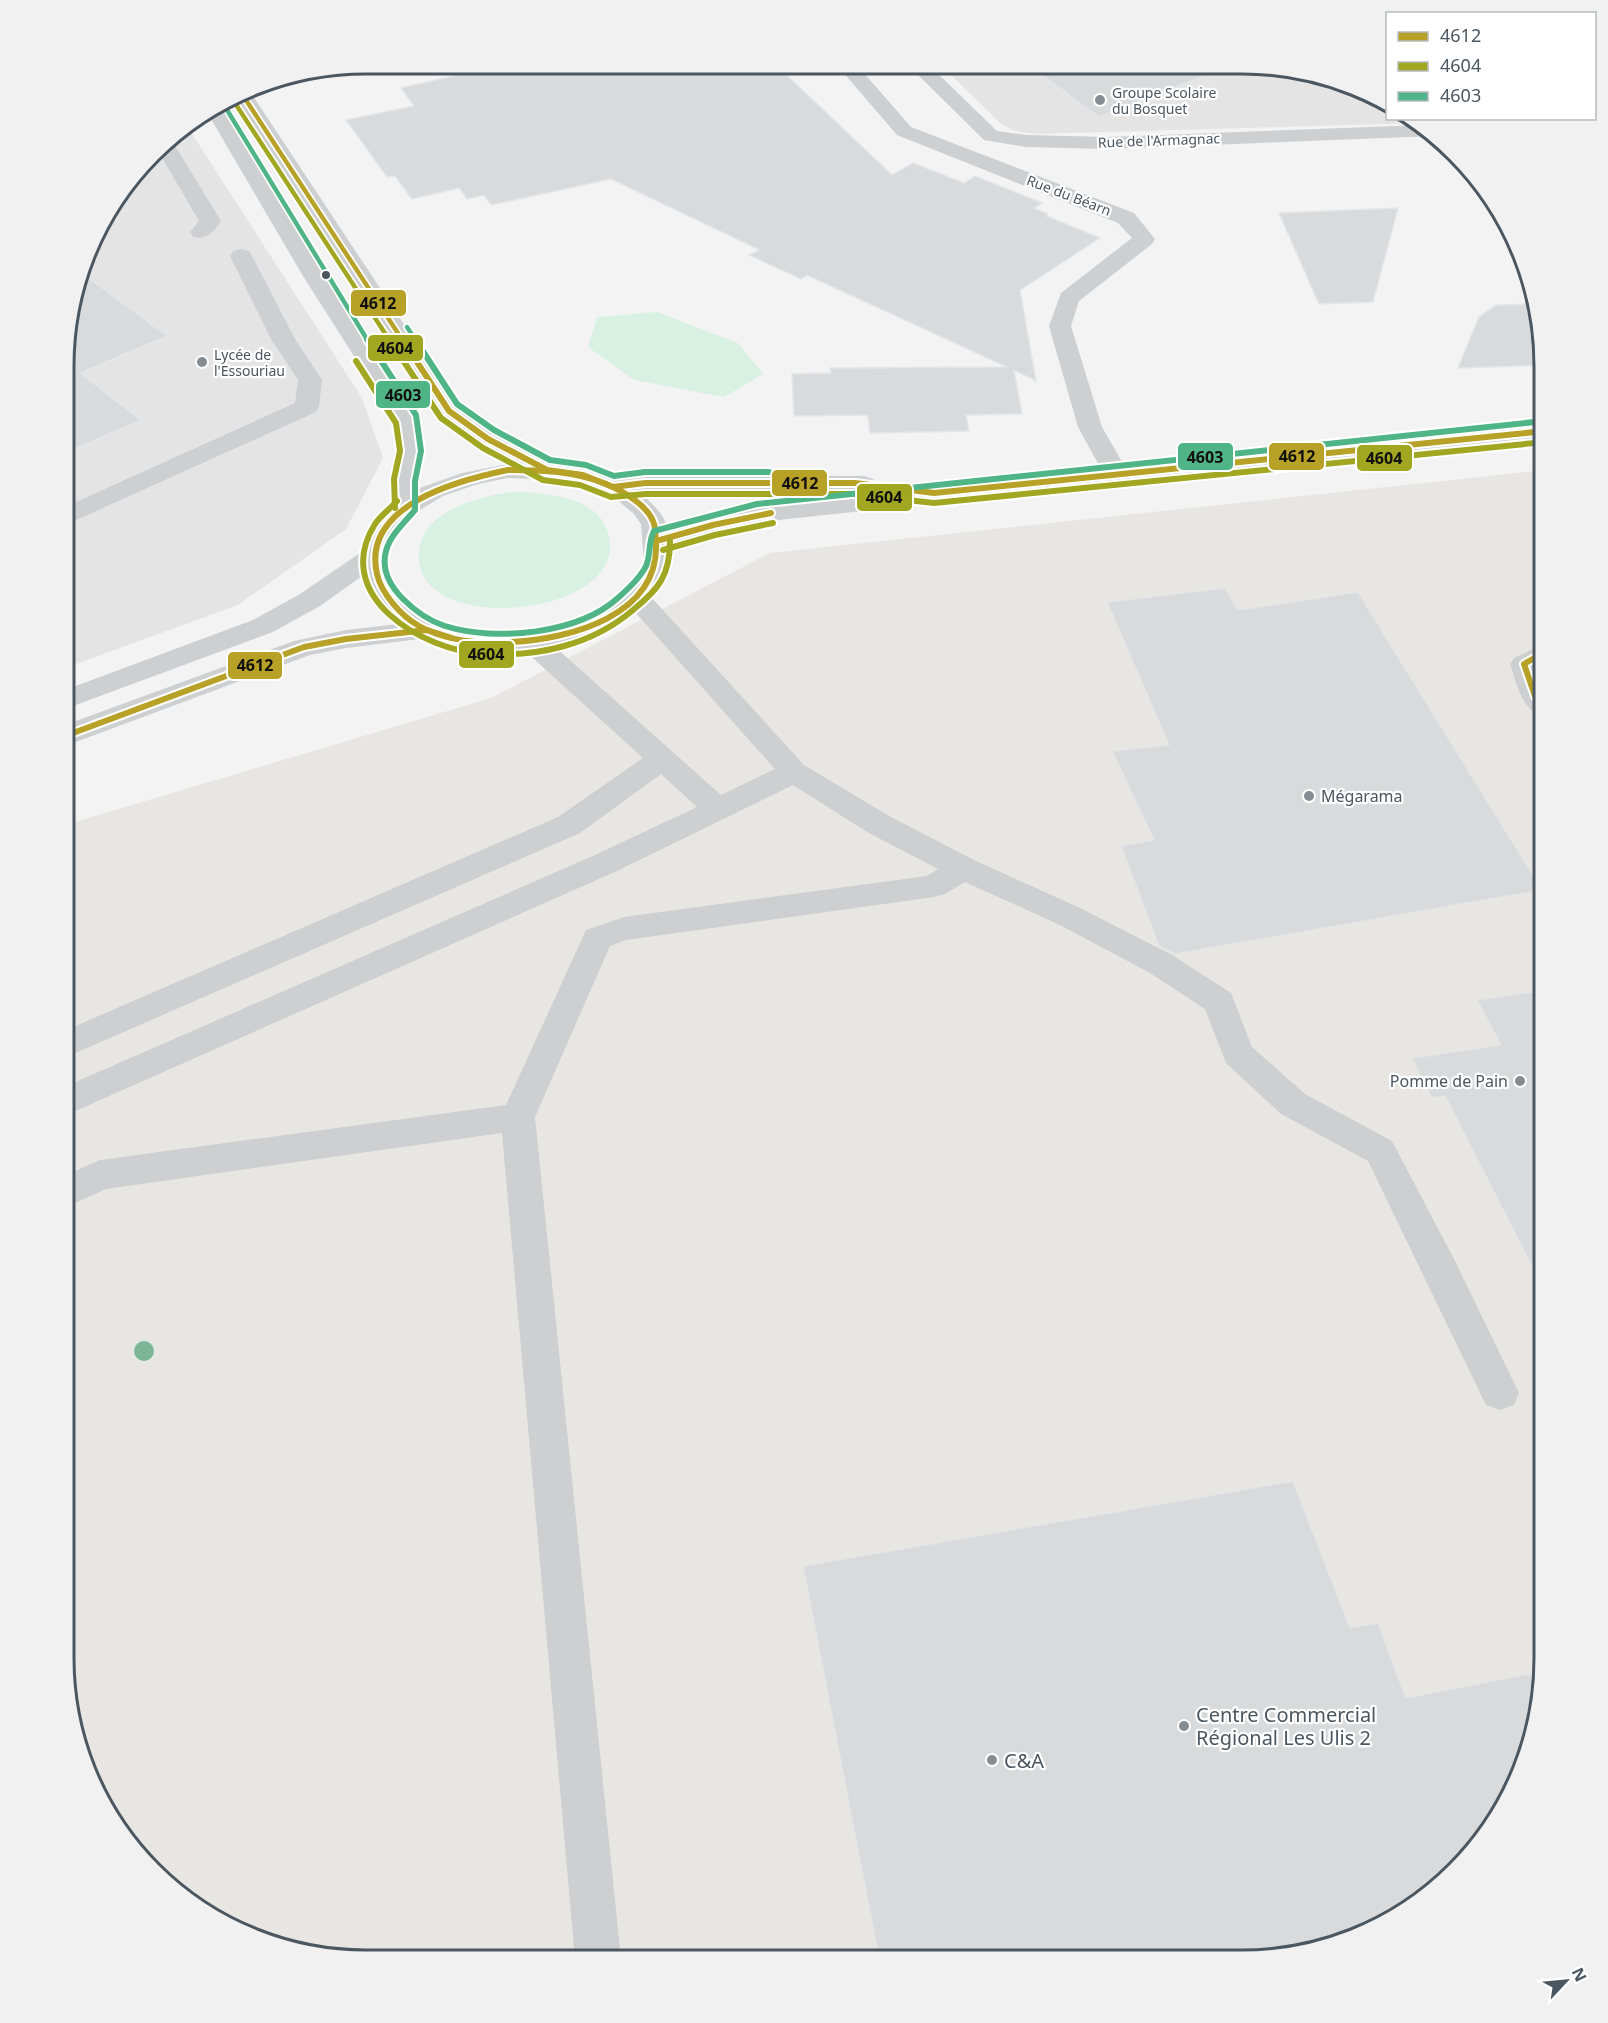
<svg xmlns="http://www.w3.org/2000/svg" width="1608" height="2023" viewBox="0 0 1608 2023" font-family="'Noto Sans',sans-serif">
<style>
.commercial{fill:#e7e6e2}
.education{fill:#e5e4e5}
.green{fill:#d9f1e2}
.building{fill:#d9dadb;stroke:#e4e5e6;stroke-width:1.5}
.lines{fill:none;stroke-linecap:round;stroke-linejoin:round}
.minor{fill:#cdcfd1;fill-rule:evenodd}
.bus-1-far1-casing{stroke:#fff;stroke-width:8}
.bus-1-casing{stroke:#fff;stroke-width:10}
.bus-2-far1-casing{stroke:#fff;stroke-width:8}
.bus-2-casing{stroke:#fff;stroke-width:10}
.bus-3-far1-casing{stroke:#fff;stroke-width:8}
.bus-3-casing{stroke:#fff;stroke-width:10}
.bus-1-far1{stroke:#b7a126;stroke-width:4.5}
.bus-1{stroke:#b7a126;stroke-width:6}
.bus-2-far1{stroke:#a2a722;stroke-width:4.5}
.bus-2{stroke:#a2a722;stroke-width:6}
.bus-3-far1{stroke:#50b586;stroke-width:4.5}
.bus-3{stroke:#50b586;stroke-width:6}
.tree{fill:#7bb598}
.poi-dot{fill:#858d93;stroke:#fff;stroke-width:2}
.bus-dot{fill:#4a5660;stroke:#fff;stroke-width:2}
.labels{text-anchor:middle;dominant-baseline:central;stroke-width:4.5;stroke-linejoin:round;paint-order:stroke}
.far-poi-label{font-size:14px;fill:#4a5660;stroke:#fff;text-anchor:start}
.far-street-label{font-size:14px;fill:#4a5660;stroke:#fff}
.poi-label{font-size:16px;fill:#4a5660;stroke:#fff;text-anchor:start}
.near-poi-label{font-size:20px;fill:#4a5660;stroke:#fff;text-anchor:start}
.rim{fill:none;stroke:#4a5660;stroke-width:3}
.line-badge{stroke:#fff;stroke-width:2}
.pale-badge-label{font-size:16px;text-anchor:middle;font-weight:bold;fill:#111}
</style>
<rect width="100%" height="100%" fill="#f3f3f3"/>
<polygon class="commercial" points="1545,470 1544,1677 1529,1754 1494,1825 1442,1885 1321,1950 1262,1959 346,1959 268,1944 198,1909 151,1871 103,1808 73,1736 63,1658 65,825 491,698 770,553"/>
<g class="education">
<polygon points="941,65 1282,66 1358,86 1387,102 1388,118 1416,119 1420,123 1035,134 1014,131 999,122"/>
<polygon points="187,126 362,398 383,458 346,529 238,605 65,668 66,326 103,215 166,138"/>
</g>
<g class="green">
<polygon points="657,312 738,343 763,374 724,397 634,380 588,347 597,317"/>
<path d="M510 492C539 492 590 495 605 525 649 618 399 644 420 545 428 509 480 497 510 492Z"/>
</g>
<g class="building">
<polygon points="511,63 553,64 559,69 586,64 775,64 892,175 913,163 964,183 975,176 1042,203 1034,208 1048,214 1046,216 1100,238 1020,290 1036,381 1014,370 1022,414 966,415 969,431 870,433 868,415 794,416 792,374 831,373 830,368 1007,367 807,275 801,279 749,255 760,250 611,179 491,205 484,195 467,199 459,188 412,199 395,176 387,177 346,120 414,106 401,88"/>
<polygon points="1029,65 1226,65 1226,67 1099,117"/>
<polygon points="1398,208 1373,302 1319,304 1279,213"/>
<polygon points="83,274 167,336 80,373 141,420 65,453 66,326"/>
<polygon points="1537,304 1545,365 1458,368 1479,317 1496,305"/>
<polygon points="1225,588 1238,610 1358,592 1542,890 1175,954 1159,946 1121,846 1154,840 1112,751 1169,745 1107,602"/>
<polygon points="1545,990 1545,1292 1445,1096 1432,1098 1412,1058 1501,1045 1477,1000"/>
<polygon points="1293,1481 1350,1628 1378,1623 1406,1698 1544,1671 1529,1754 1494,1825 1442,1885 1393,1920 1321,1950 1262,1959 879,1959 803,1566"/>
</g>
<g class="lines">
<g class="minor">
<path d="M836 64H856L911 127 1134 213 1155 239 1152 244 1079 301 1071 326 1102 427 1125 467 1545 424V438L759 522 669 546 671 564 651 597 804 765 889 816 974 860 1082 909 1172 955 1231 993 1252 1047 1305 1094 1392 1141 1455 1261 1519 1393 1514 1405 1500 1410 1486 1405 1368 1161 1281 1114 1226 1063 1205 1009 1150 973 1060 925 965 882 945 894 934 897 626 940 610 946 535 1117 621 1959H575L502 1133 106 1189 64 1208V1176L100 1160 506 1105 586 930 624 917 927 876 938 869 867 832 793 785 617 871 64 1116V1087L595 855 697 807 661 774 580 833 64 1058V1031L558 817 643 758 524 650 509 652 459 648 428 638 346 648 310 655 65 746V725L294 641 346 630 399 624 375 603 362 576 320 606 273 632 65 709V690L253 620 300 594 363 551 376 525 392 506 391 480 399 451 394 419 303 276 208 114 222 106 325 276 418 419 423 451 417 480V489L462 473 514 463 479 444 440 416 235 98 249 90 458 406 497 434 553 464 580 468 616 479 645 475 864 476 873 479 877 484 873 489 864 492 638 491C650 502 666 514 667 530L758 506 1101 469 1078 427 1049 326 1061 293 1132 238 1118 223 897 135ZM508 478 562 480 589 486 620 502 634 514 641 524 644 564 628 591 594 615 555 629 509 635 462 631 426 618 395 592 389 577 388 556 400 528 410 516 443 496 478 484ZM635 612 775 769 721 795 554 646 614 627Z"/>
<polygon points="908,65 929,65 997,131 1026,135 1108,137 1423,125 1435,136 1108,149 1026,147 984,140"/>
<path d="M169 136 221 221C213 232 208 240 193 237L190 232 199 221 157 149Z"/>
<polygon points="241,249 249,251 252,256 295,339 322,380 319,407 316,412 65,525 65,507 295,403 298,380 271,339 230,256 233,251"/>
<path d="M1545 643V664L1539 667 1545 684V718C1522 712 1517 684 1510 664L1514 658Z"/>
</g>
<defs>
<polyline id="bus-1-far1" points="242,94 403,341"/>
<g id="bus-1">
<polyline points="402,339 449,411 488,439 547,470 583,475 613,487 645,483 855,483 934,493 1545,431"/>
<path d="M508 470C541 470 575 471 606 484 623 491 649 506 654 524 656 530 655 536 656 542 660 616 569 639 512 642 480 644 446 641 419 626 401 616 381 593 377 574 361 505 459 480 508 470Z"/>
<polyline points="660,540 713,525 771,513"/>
<polyline points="1545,652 1524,664 1535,696 1545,709"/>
<polyline points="65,736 304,647 346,639 427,630 452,638"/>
</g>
<polyline id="bus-2-far1" points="233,100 390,341"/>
<g id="bus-2">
<polyline points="389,339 441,418 483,448 543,480 580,485 611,497 646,494 854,494 934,503 1545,442"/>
<polyline points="356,361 396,423 400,451 394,479 395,508"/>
<path d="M397 501C390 509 381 515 375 524 330 596 423 651 484 654 538 657 592 645 633 610 659 589 670 575 670 541"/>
<polyline points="663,550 715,535 773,523"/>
</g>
<g id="bus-3-far1">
<polyline points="224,105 368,341"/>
<polyline points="407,327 416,341"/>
</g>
<g id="bus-3">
<path d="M367 339 416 415 421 451 415 481V510C405 522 390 535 386 551 381 570 390 586 403 599 415 611 429 621 445 626 496 642 579 634 619 597 627 590 641 576 646 566 651 555 648 542 654 531L757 504 1544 421"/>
<polyline points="415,339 457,404 494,430 550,460 586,465 614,476 645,472 769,472"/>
</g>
</defs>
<use href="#bus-1-far1" class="bus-1-far1-casing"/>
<use href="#bus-1" class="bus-1-casing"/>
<use href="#bus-2-far1" class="bus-2-far1-casing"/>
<use href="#bus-2" class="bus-2-casing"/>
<use href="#bus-3-far1" class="bus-3-far1-casing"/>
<use href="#bus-3" class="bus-3-casing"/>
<use href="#bus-1-far1" class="bus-1-far1"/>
<use href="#bus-1" class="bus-1"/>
<use href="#bus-2-far1" class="bus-2-far1"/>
<use href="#bus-2" class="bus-2"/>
<use href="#bus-3-far1" class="bus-3-far1"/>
<use href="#bus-3" class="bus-3"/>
</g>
<circle class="tree" cx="144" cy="1351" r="10"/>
<g class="poi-dot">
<circle cx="1100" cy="100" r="6"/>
<circle cx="202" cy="362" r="6"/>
<circle cx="1309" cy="796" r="6"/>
<circle cx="1520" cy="1081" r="6"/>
<circle cx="1184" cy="1726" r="6"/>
<circle cx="992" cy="1760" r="6"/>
</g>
<circle class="bus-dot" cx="326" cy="275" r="5"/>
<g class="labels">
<g class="far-poi-label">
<text x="1112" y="92">Groupe Scolaire<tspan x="1112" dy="16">du Bosquet</tspan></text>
<text x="214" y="354">Lycée de<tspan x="214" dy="16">l'Essouriau</tspan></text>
</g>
<g class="far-street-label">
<text transform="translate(1159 140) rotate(-2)">Rue de l'Armagnac</text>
<text transform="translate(1069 195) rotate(21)">Rue du Béarn</text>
</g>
<g class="poi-label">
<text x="1321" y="796">Mégarama</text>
<text x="1508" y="1081" text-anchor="end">Pomme de Pain</text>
</g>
<g class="near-poi-label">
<text x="1196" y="1714">Centre Commercial<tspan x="1196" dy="23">Régional Les Ulis 2</tspan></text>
<text x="1004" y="1760">C&amp;A</text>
</g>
</g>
<path d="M0 0H1608V2023H0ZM366 74H1242A292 292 0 0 1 1534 366V1658A292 292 0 0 1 1242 1950H366A292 292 0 0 1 74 1658V366A292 292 0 0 1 366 74Z" fill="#f1f1f2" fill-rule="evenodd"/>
<path class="rim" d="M366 74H1242A292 292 0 0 1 1534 366V1658A292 292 0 0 1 1242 1950H366A292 292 0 0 1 74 1658V366A292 292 0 0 1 366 74Z"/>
<g class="line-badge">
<rect x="350" y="289" width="57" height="28" rx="6" fill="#b7a126"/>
<rect x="367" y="334" width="57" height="28" rx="6" fill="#a2a722"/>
<rect x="375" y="380" width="56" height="29" rx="6" fill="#50b586"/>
<rect x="1268" y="442" width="57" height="29" rx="6" fill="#b7a126"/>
<rect x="1177" y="442" width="57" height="29" rx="6" fill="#50b586"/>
<rect x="1356" y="444" width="57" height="28" rx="6" fill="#a2a722"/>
<rect x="771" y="469" width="57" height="28" rx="6" fill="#b7a126"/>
<rect x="856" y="483" width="57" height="29" rx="6" fill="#a2a722"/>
<rect x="458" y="640" width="57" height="29" rx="6" fill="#a2a722"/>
<rect x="227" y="651" width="56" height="29" rx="6" fill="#b7a126"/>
</g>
<g class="pale-badge-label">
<text x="378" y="309">4612</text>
<text x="395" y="354">4604</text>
<text x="403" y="401">4603</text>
<text x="1297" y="462">4612</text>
<text x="1205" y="463">4603</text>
<text x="1384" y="464">4604</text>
<text x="800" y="489">4612</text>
<text x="884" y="503">4604</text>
<text x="486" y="660">4604</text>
<text x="255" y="671">4612</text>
</g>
<rect x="1386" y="12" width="210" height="108" fill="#ffffff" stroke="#b7bbbf" stroke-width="1.5"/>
<rect x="1398" y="32" width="30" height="9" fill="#b7a126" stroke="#b7bbbf" stroke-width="1.5"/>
<text x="1440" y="42" font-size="18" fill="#4a5660">4612</text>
<rect x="1398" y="62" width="30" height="9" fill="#a2a722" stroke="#b7bbbf" stroke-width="1.5"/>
<text x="1440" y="72" font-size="18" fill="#4a5660">4604</text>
<rect x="1398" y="92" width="30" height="9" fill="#50b586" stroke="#b7bbbf" stroke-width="1.5"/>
<text x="1440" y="102" font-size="18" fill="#4a5660">4603</text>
<g transform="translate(1566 1981) rotate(64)" stroke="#ffffff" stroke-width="4.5" paint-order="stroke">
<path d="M0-4.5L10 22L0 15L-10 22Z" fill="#4a5660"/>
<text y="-9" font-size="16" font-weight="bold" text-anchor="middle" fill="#4a5660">N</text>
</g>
</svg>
